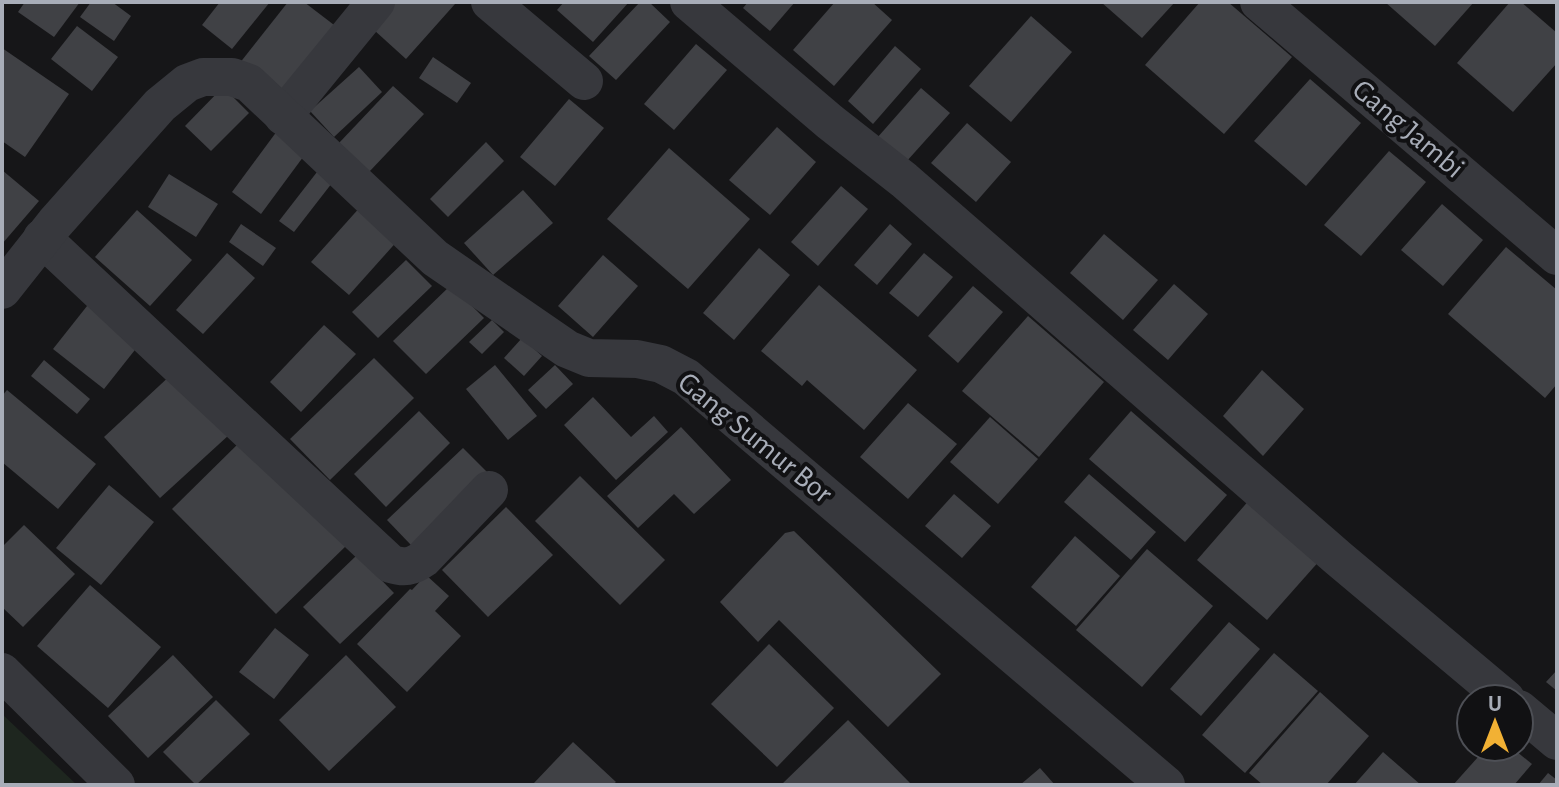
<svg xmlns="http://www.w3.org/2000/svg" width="1559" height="787" viewBox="0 0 1559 787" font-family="'Alegreya Sans',sans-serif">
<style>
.green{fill:#1e261f}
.building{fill:#404145}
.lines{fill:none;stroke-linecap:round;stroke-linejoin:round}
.minor{stroke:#37383d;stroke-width:38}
.labels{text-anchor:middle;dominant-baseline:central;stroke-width:8;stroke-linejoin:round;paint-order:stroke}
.street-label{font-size:30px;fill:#a8adb8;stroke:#111113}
</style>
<rect width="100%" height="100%" fill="#161618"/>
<polygon class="green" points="2,714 77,785 2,785"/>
<g class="building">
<polygon points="25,2 80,2 54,37 18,12"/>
<polygon points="91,2 112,2 131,16 114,41 80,17"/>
<polygon points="220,2 270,2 232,49 202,25"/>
<polygon points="288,2 304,2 338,28 284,98 239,64"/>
<polygon points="380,2 453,2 455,4 406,59 363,20"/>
<polygon points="564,2 629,2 593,42 557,10"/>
<polygon points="640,2 649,2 670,22 616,80 589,56"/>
<polygon points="748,2 795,2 770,31 743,8"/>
<polygon points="835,2 872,2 892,20 834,86 793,50"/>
<polygon points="1101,2 1175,2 1142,38"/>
<polygon points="1200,2 1228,2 1292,57 1224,134 1145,65"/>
<polygon points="1385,2 1474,2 1435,46"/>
<polygon points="1510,2 1521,2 1557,33 1557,63 1513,112 1457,63"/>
<polygon points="1031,16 1072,52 1011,122 969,86"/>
<polygon points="77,26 118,57 92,91 51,59"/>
<polygon points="696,44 727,70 674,130 644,104"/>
<polygon points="895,46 921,69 873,124 848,101"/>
<polygon points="2,48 69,94 25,157 2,141"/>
<polygon points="433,57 471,83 457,103 419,78"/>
<polygon points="359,67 382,92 334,137 310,111"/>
<polygon points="1310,79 1361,123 1306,186 1254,141"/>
<polygon points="393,86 424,114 369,172 339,143"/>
<polygon points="223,87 249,113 211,151 185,126"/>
<polygon points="921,88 950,113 906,162 877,138"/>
<polygon points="569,99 604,128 555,186 520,157"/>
<polygon points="967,123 1011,162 976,202 931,163"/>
<polygon points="280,127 309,149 261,214 232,192"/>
<polygon points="777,127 816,162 770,215 729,180"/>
<polygon points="486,142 504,161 448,217 430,199"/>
<polygon points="669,148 750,219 688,289 607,219"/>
<polygon points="1389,151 1426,182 1361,256 1324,225"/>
<polygon points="2,170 39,201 2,244"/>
<polygon points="317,172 332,183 294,232 279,221"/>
<polygon points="169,174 218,204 196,237 148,207"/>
<polygon points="841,186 868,209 818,266 791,242"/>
<polygon points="523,190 553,223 493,275 464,243"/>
<polygon points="1442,204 1483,240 1443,286 1401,250"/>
<polygon points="362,205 400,238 349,295 311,262"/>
<polygon points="137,210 192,260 150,306 95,257"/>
<polygon points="241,224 276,248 263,266 229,242"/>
<polygon points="890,224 912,244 877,285 854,265"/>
<polygon points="1104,234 1158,280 1123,320 1070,273"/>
<polygon points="1506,247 1557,290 1557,384 1545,398 1448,314"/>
<polygon points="759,248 790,275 734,340 703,313"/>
<polygon points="227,253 255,278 203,334 176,310"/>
<polygon points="924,253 953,277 918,317 889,293"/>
<polygon points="603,255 638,286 593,337 558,306"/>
<polygon points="406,260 432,286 378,338 352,312"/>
<polygon points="1174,284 1208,314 1168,360 1133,330"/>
<polygon points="451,285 484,318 426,374 393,341"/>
<polygon points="819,285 917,370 864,430 807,380 802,386 761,351"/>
<polygon points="973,286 1003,312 958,363 928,336"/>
<polygon points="91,301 142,341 104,389 53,349"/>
<polygon points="1028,316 1104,382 1039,457 962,391"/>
<polygon points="492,320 504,332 482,354 469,342"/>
<polygon points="324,325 356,354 301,412 270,382"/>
<polygon points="522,338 542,356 524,376 504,358"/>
<polygon points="374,358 414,398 330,480 290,439"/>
<polygon points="44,360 90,399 77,414 31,376"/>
<polygon points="495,365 537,416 508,440 466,389"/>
<polygon points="555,365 573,384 546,409 528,390"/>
<polygon points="1262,370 1304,409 1263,456 1223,416"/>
<polygon points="173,373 230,434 160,498 104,437"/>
<polygon points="7,390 96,464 58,509 2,462 2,396"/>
<polygon points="593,397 631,437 654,416 668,432 616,480 564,425"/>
<polygon points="908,403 957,444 908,499 860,457"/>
<polygon points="419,411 450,443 386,507 354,474"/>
<polygon points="1131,411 1227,495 1185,542 1089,459"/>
<polygon points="990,417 1038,459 998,504 950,462"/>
<polygon points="681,427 731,480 694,514 674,494 638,528 607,496"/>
<polygon points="243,439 348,544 276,614 172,509"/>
<polygon points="463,448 487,472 411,545 387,520"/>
<polygon points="1089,474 1156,532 1131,560 1064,502"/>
<polygon points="580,476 665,560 620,605 535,521"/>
<polygon points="109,485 154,522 101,585 56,548"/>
<polygon points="954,494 991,526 962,558 925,526"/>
<polygon points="1251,498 1321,559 1267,620 1197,560"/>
<polygon points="506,507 553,555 488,617 442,570"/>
<polygon points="24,525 75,574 23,627 2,607 2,547"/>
<polygon points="794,531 941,674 888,727 779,620 758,642 720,602 785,533"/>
<polygon points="1075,536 1120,576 1076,626 1031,587"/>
<polygon points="1147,549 1213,606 1142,687 1076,630"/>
<polygon points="357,555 394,593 340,644 303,607"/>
<polygon points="426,575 449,596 435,611 461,636 407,692 357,644 410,589 412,590"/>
<polygon points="90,585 161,647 108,708 37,646"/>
<polygon points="1229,622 1260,649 1201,716 1170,689"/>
<polygon points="275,628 309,655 274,699 239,672"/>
<polygon points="769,644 834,708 777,767 711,704"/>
<polygon points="1274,653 1318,691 1245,773 1202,735"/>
<polygon points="173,655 213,697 148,758 108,716"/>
<polygon points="346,655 396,707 329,771 279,720"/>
<polygon points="1557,670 1557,691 1546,682"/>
<polygon points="1320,692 1369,736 1326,785 1263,785 1249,773"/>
<polygon points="216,700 250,734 196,785 163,752"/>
<polygon points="848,720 912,785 781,785"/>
<polygon points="573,742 616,782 612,785 536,785 534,783"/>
<polygon points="1487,747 1511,747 1532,764 1514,785 1453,785"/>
<polygon points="1383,752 1421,785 1354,785"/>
<polygon points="1040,768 1055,785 1020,785"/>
<polygon points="1548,773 1557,780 1557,785 1538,785"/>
</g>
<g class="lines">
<g class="minor">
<polyline points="490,2 584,81"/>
<polyline points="689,2 830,122 904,180 1338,558 1506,699"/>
<polyline points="1259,2 1557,256"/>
<polyline points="283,116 376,2"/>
<path d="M42 238 391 564C404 568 412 567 423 559L489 490"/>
<polyline points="2,290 55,223 160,105 187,83 203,77 232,77 249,83 435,258 567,349 589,358 637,359 661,364 686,377 1166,785"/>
<polyline points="2,672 116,785"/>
<polyline points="1519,709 1557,741"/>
</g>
</g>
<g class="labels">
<g class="street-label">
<text transform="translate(1408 129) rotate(40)">Gang Jambi</text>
<text transform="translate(755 438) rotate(39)">Gang Sumur Bor</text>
</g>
</g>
<rect width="1559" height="787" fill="none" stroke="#a8adb8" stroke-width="8"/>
<g transform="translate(1495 723)"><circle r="38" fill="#111113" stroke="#4d4f55" stroke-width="2"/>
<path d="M0-6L14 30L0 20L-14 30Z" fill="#f2b134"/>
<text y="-12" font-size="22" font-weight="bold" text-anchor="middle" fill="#a8adb8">U</text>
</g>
</svg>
